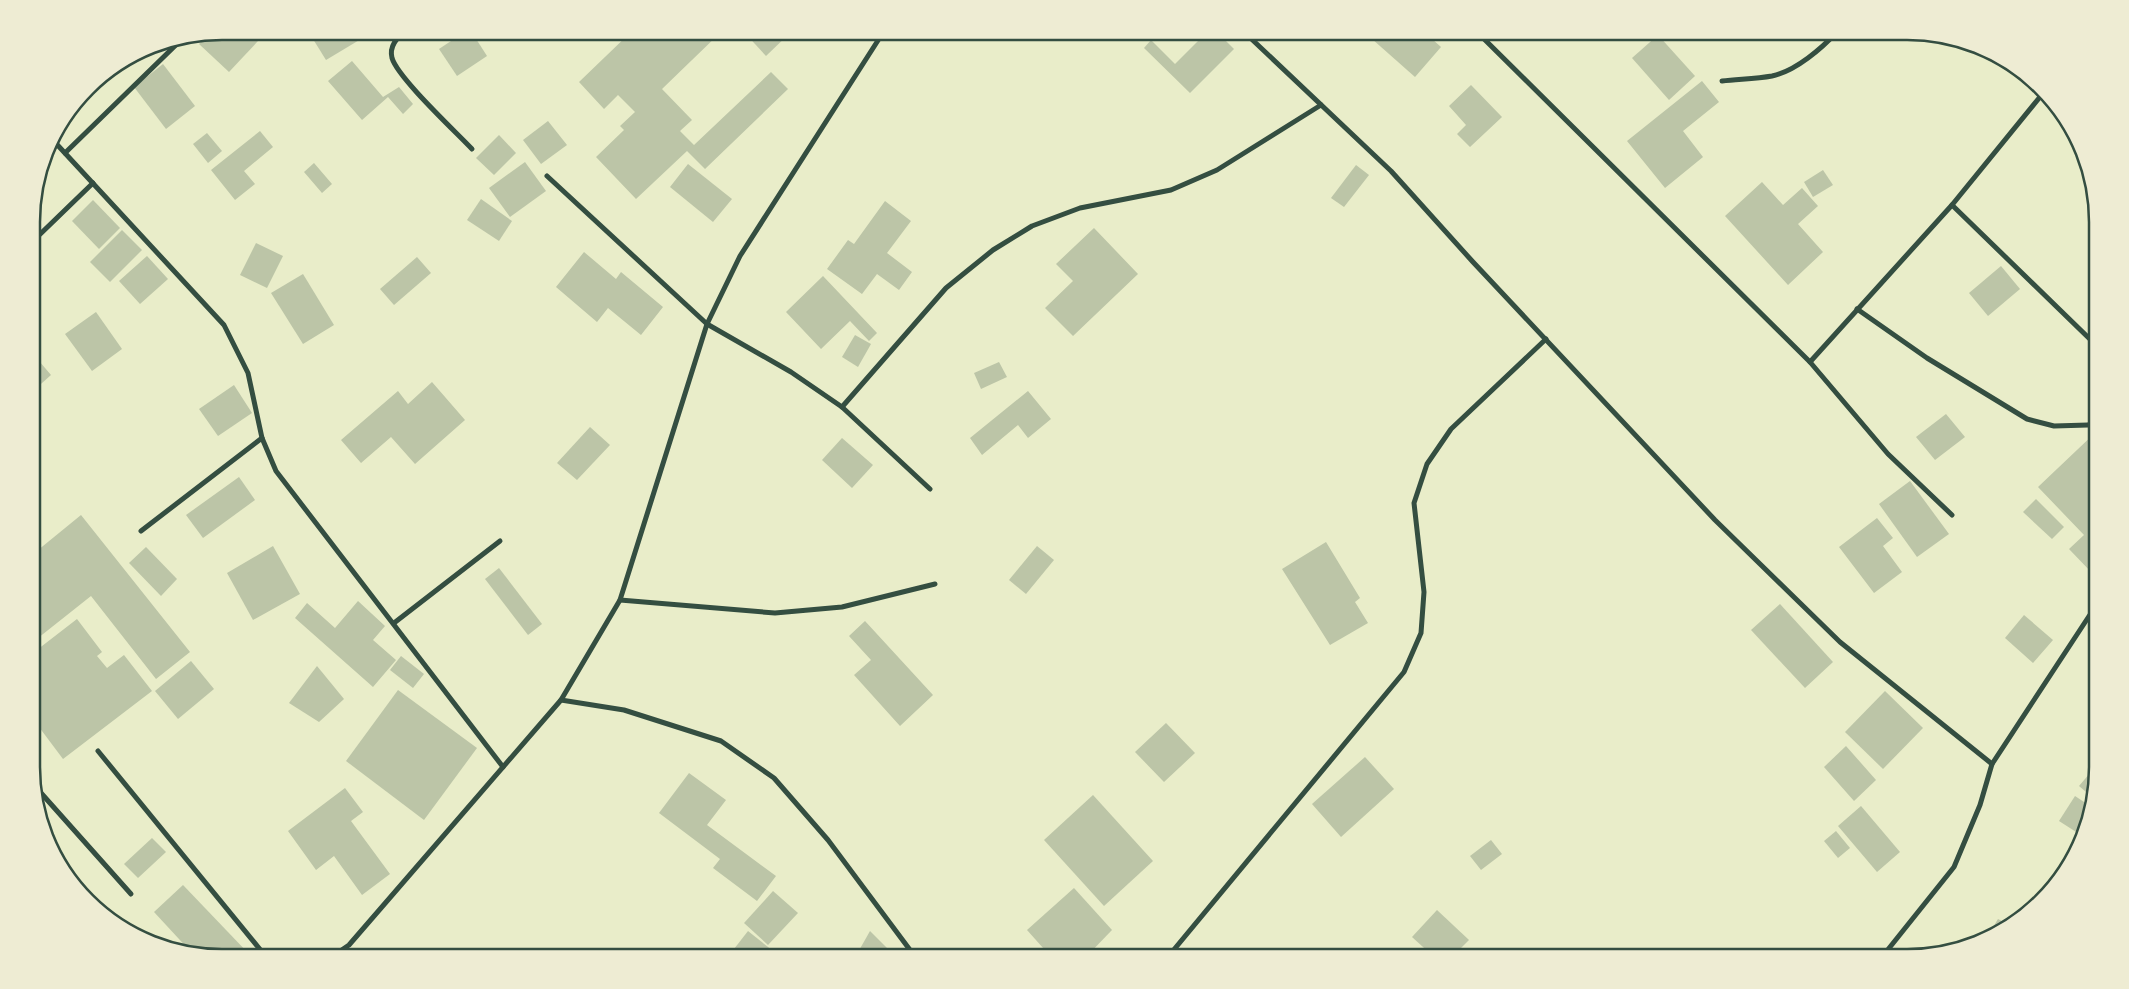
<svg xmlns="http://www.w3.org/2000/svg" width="2129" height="989" viewBox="0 0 2129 989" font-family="'Open Sans',sans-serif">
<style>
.building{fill:#bcc5a7}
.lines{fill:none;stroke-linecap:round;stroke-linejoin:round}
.minor{stroke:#344e41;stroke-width:5}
.rim{fill:none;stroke:#344e41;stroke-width:2.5}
</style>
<rect width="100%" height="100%" fill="#e9edc9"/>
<g class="building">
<polygon points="222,31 249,31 258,41 229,72 199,44 209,34"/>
<polygon points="308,31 356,31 361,39 326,60"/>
<polygon points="466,31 471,31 487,56 457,76 439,49"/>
<polygon points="632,31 722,31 662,89 692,120 680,131 694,145 771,72 788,89 705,169 687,151 636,199 596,157 624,130 620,126 635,112 618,95 604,109 579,82"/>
<polygon points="743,31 792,31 766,56"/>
<polygon points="1208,31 1216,31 1234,49 1190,93 1144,48 1151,40 1175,64"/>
<polygon points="1363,31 1423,31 1441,47 1415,77"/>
<polygon points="1658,35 1695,76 1669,100 1632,58"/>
<polygon points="352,61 383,97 399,87 413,104 403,114 388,97 362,120 328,81"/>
<polygon points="163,64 195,106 166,129 134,87"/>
<polygon points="1702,81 1719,102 1683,131 1703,157 1665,188 1627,141"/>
<polygon points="1471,85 1502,117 1470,147 1457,134 1466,125 1449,106"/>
<polygon points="548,121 567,145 541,164 523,140"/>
<polygon points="260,131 273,147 244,171 255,184 235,200 211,170"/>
<polygon points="207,133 222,151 208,163 193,144"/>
<polygon points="499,135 516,153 494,175 476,158"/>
<polygon points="525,162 546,191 510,217 489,188"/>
<polygon points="314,163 332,184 322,193 304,172"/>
<polygon points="688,164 732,199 713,222 670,187"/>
<polygon points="1356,165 1369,175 1344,207 1331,198"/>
<polygon points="1823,170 1833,185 1813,197 1804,182"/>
<polygon points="1762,182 1783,205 1802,188 1818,206 1798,224 1823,252 1788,285 1725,216"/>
<polygon points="481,199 512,221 499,241 467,220"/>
<polygon points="93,200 120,228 99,249 72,221"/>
<polygon points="885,201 911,221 887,253 912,272 899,290 877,274 862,294 827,269 848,240 854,244"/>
<polygon points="1094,228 1138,274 1073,336 1045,308 1073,281 1056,264"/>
<polygon points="122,230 142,250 110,282 90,262"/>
<polygon points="256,243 283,256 267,288 240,275"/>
<polygon points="584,252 616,279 621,272 663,307 641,335 608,308 597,322 556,287"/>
<polygon points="147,256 168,279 140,304 119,281"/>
<polygon points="417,257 431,273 394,305 380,289"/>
<polygon points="2001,266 2020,289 1988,316 1969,293"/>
<polygon points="303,274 334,325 303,344 271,293"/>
<polygon points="823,276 877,333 869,341 850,321 821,349 786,312"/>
<polygon points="96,312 122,349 92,371 65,334"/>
<polygon points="855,335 871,344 858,367 842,357"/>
<polygon points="34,355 51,375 32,392 32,357"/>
<polygon points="999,362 1007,377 981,389 974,373"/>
<polygon points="432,382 465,420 415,464 391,437 361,463 341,440 398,391 408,404"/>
<polygon points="234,385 252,413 218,436 199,409"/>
<polygon points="1028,391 1051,419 1028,438 1018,425 982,455 970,438"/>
<polygon points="1946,414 1965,437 1935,460 1916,437"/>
<polygon points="590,427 610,445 577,480 557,463"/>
<polygon points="2097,431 2097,501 2088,510 2097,520 2097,569 2093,574 2069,549 2084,535 2038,487"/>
<polygon points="842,438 873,465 852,488 822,460"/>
<polygon points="239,477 255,500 203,538 186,515"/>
<polygon points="1910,481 1949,534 1917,557 1879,504"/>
<polygon points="2036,499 2064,527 2052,539 2023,512"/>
<polygon points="81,515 190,652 156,679 91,596 33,642 32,555"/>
<polygon points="1877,518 1893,538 1883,546 1902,572 1874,593 1839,547"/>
<polygon points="1326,542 1360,598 1355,602 1368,623 1330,645 1282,569"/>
<polygon points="273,546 300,594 253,620 227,573"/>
<polygon points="1037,546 1054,560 1026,594 1009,580"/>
<polygon points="146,547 177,579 161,596 129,563"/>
<polygon points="499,568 542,624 528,635 485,579"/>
<polygon points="358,601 385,626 373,640 396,660 373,687 295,618 307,603 335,628"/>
<polygon points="1780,604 1833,662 1805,688 1751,630"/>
<polygon points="2024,615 2053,640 2033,663 2005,638"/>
<polygon points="77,619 102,652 97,656 107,668 124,655 152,691 63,759 33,719 33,653"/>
<polygon points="865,621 933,695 900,726 854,675 871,660 849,636"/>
<polygon points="401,656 424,674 413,688 390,670"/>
<polygon points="191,661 214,689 178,719 155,691"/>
<polygon points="317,666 344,699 319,722 289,703"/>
<polygon points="398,690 477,748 424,820 346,761"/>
<polygon points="1885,691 1923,728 1883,769 1845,732"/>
<polygon points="1166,723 1195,753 1164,782 1135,752"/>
<polygon points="1846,746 1876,780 1854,801 1824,767"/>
<polygon points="1365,757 1394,789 1341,837 1312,804"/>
<polygon points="2096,766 2098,767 2092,797 2079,786"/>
<polygon points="689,773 726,800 707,825 776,876 757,901 713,868 720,859 659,813"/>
<polygon points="345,788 363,812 351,821 390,874 362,895 334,856 316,870 288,831"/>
<polygon points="1093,795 1153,861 1104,906 1044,840"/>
<polygon points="2075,796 2090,806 2084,837 2059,821"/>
<polygon points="1861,806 1900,852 1877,872 1838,826"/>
<polygon points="1836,831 1850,848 1838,858 1824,841"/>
<polygon points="152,838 166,852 138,878 124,864"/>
<polygon points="1491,840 1502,854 1481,870 1470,856"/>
<polygon points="183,885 249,954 245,958 222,958 191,952 154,912"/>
<polygon points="1074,888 1112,930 1085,958 1052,958 1027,930"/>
<polygon points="773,891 798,913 768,945 744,923"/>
<polygon points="1437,910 1469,940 1452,957 1434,957 1412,937"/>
<polygon points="1998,919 2011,926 1986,939"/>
<polygon points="748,931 773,951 768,958 727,958"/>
<polygon points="870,931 892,953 887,958 859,958 857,954"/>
<polygon points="431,953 434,958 424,958"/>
</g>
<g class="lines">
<g class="minor">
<path d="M405 31C397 38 389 46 392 58 398 78 455 131 472 149"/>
<polyline points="1243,31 1391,171 1473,262 1715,520 1840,642 1992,764"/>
<polyline points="1476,31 1810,362 1952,205 2097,346"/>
<path d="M1722 81C1738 79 1755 79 1772 76 1796 71 1822 48 1838 31"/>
<polyline points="51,138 224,325 248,373 262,438 276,471 503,767"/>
<polyline points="65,153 182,39"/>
<polyline points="547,176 707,324 791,372 842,407 930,489"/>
<polyline points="1952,205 2044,92"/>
<polyline points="32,242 93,183"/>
<polyline points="1857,309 1927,358 2027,419 2054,426 2088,425 2097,422"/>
<polyline points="1810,362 1888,454 1952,515"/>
<polyline points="842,407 946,288 993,250 1032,226 1080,208 1171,190 1217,170 1321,105"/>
<polyline points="141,531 262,438"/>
<polyline points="620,600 775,613 842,607 935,584"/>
<polyline points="394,623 500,541"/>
<polyline points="561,700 624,710 721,741 774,778 828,840 916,958"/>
<polyline points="98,751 267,958"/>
<polyline points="33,784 131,894"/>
<polyline points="1882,957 1954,867 1980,805 1992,764 2097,604"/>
<polyline points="330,958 349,945 561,700 620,600 707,324 740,256 884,31"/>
<polyline points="1167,958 1404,672 1421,633 1424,592 1414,503 1427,464 1451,429 1546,339"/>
</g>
</g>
<path d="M0 0H2129V989H0ZM222 40H1907A182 182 0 0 1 2089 222V767A182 182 0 0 1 1907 949H222A182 182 0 0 1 40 767V222A182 182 0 0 1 222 40Z" fill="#eeecd3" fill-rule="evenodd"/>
<path class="rim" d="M222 40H1907A182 182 0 0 1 2089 222V767A182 182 0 0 1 1907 949H222A182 182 0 0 1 40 767V222A182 182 0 0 1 222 40Z"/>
</svg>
